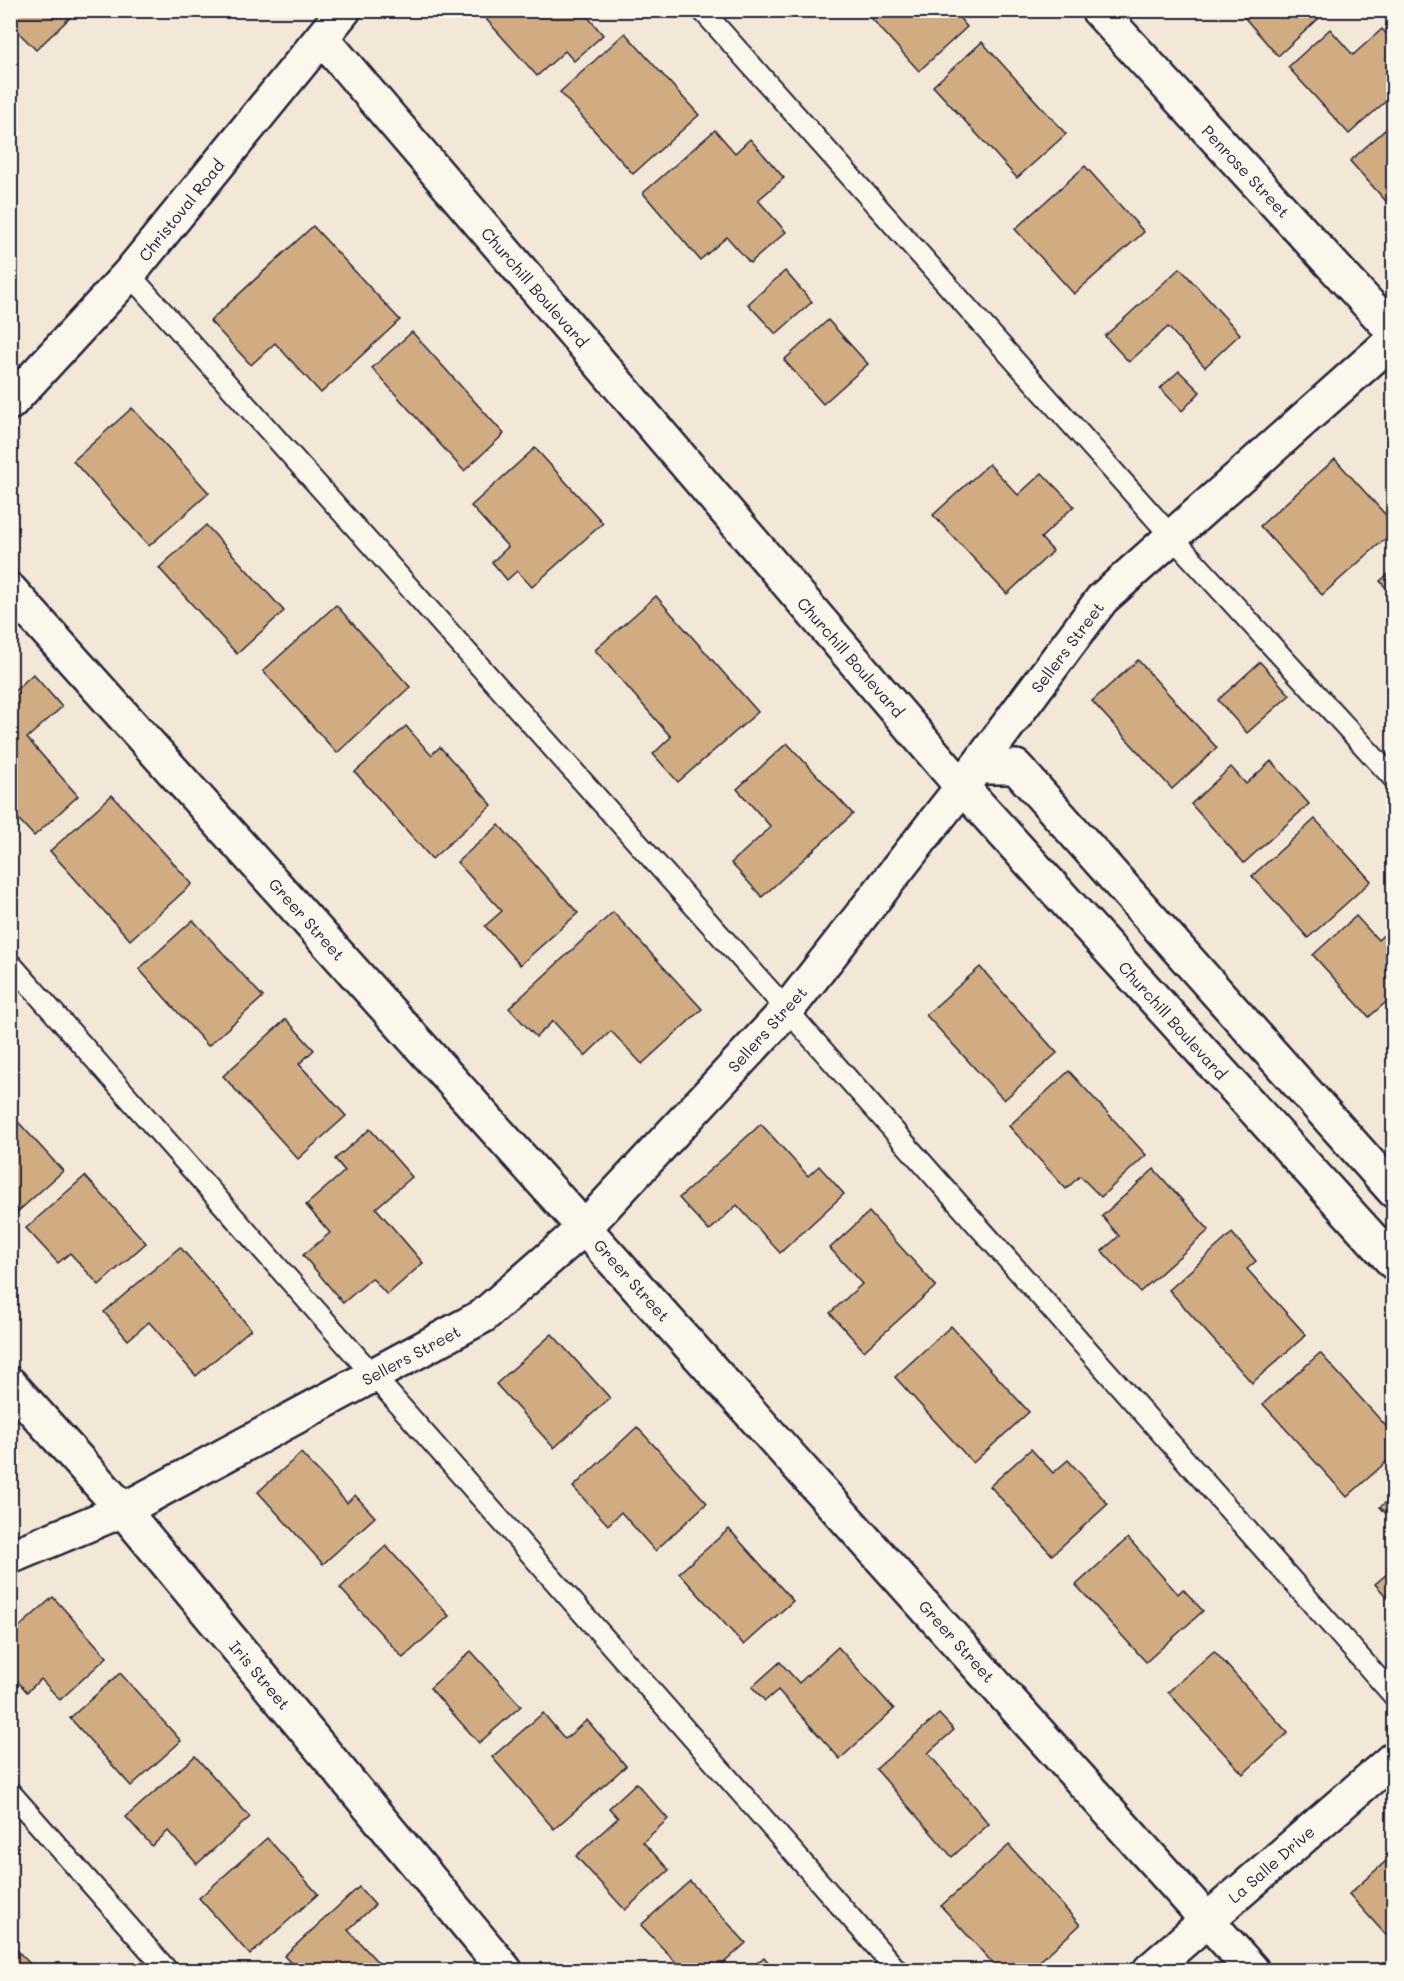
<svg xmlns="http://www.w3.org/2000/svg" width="1404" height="1981" viewBox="0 0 1404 1981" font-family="Mali,sans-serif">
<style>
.building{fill:#d1ac83;stroke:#22223b;stroke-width:1.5}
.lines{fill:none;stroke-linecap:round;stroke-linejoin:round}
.lane-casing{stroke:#22223b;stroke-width:24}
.street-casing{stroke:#22223b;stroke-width:38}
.secondary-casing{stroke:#22223b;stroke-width:38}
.lane{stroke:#fbf7ec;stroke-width:20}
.street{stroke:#fbf7ec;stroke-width:33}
.secondary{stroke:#fbf7ec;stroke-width:33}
.labels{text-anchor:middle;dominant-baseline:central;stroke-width:5;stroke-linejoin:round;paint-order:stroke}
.street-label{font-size:16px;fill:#22223b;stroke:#fbf7ec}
</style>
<rect width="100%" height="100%" fill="#f3e8d7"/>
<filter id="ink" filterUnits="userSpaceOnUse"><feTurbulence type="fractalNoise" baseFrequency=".0167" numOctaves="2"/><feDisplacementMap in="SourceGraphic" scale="12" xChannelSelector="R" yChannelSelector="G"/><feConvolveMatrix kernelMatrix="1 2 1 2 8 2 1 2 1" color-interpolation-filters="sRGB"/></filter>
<g filter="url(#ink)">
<g class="building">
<polygon points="10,10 78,10 36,50 10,24"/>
<polygon points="478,10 582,10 603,35 574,61 565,51 537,76"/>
<polygon points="864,10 953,10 967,27 919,71"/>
<polygon points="1252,10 1328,10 1278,56 1244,17"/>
<polygon points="1330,29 1353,55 1382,29 1394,42 1394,94 1349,134 1288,67"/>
<polygon points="625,33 699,115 633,174 560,92"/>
<polygon points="982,42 1066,134 1017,178 933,86"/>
<polygon points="1394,122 1394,209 1393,209 1350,161"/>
<polygon points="715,130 735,153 750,139 784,178 758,200 786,232 750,263 727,237 700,260 643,193"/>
<polygon points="1085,166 1144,232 1074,294 1015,229"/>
<polygon points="313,226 400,320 321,393 275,343 251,365 210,321"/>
<polygon points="1180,268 1240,334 1205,367 1168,327 1129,362 1105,336"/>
<polygon points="785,271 812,302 776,334 748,304"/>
<polygon points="828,320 868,364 823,404 784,360"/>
<polygon points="412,332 504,434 464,471 372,368"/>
<polygon points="1179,371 1200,392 1182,411 1160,388"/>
<polygon points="132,408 209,493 149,546 73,461"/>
<polygon points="535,448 603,523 532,587 517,571 507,580 492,562 508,547 471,506"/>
<polygon points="1335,459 1394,524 1394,531 1322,595 1260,526"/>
<polygon points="989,464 1018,495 1042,473 1074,506 1041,538 1053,551 1007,594 933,515"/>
<polygon points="206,525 284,611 237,654 159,568"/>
<polygon points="1394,569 1394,597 1380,581"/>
<polygon points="656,596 758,712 678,782 653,754 671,737 595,650"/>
<polygon points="336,605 410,687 337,753 263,671"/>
<polygon points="1138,660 1217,748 1172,789 1092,701"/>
<polygon points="1260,662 1290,695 1247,733 1218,700"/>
<polygon points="33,674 62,707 27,738 78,796 34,836 10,810 10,695"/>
<polygon points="406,726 431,755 440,747 492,805 432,859 355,772"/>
<polygon points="787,743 853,814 762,897 731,863 771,827 737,789"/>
<polygon points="1271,761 1309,804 1244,863 1191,804 1231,767 1246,784"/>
<polygon points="112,795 192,884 130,940 50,851"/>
<polygon points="1315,819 1371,881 1308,938 1252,876"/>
<polygon points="499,825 578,913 520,965 485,926 502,911 457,862"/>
<polygon points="613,912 702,1009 642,1064 611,1031 585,1056 553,1021 536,1037 509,1008"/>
<polygon points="1356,916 1378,940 1394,926 1394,995 1369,1017 1313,955"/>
<polygon points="193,920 263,997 208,1046 139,969"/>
<polygon points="980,967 1057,1053 1004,1100 926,1015"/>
<polygon points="286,1019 314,1050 299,1064 346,1116 298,1159 223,1076"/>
<polygon points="1069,1071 1146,1155 1101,1197 1080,1176 1066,1189 1009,1126"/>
<polygon points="10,1113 63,1171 14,1215 10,1211"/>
<polygon points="761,1124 808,1176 819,1166 844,1194 780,1253 737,1205 709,1231 679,1198"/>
<polygon points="370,1129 412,1177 376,1208 423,1263 387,1295 372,1278 343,1303 303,1255 330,1233 306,1205 345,1171 335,1159"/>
<polygon points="1154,1169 1209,1230 1140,1292 1102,1251 1119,1236 1102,1216"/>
<polygon points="85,1176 146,1243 99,1285 70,1253 58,1263 26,1228"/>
<polygon points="869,1212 936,1286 864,1351 830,1313 862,1284 830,1248"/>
<polygon points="1232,1233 1256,1261 1247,1269 1306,1335 1252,1383 1169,1290"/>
<polygon points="180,1247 251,1329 196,1376 149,1322 128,1340 104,1312"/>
<polygon points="951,1326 1029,1412 973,1463 895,1377"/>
<polygon points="552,1334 610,1398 554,1448 496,1384"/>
<polygon points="1320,1353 1394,1435 1394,1455 1347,1497 1263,1404"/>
<polygon points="637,1427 707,1503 655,1551 621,1512 608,1525 573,1487"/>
<polygon points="1031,1449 1053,1473 1068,1460 1108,1504 1052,1555 990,1486"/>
<polygon points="301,1453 347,1503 355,1495 375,1517 323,1564 258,1492"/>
<polygon points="1394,1496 1394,1522 1380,1507"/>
<polygon points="729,1529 793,1601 744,1645 679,1573"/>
<polygon points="1128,1538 1178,1594 1183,1589 1203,1611 1146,1662 1076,1585"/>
<polygon points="386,1546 449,1616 403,1658 340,1588"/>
<polygon points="1394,1568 1394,1605 1375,1584"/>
<polygon points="53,1597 107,1657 60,1700 41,1679 27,1692 10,1673 10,1635"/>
<polygon points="838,1647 894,1709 840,1759 778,1690 765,1701 752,1687 780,1662 799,1683"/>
<polygon points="471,1651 521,1706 479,1743 430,1688"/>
<polygon points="1214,1651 1288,1733 1243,1774 1168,1692"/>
<polygon points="120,1673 181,1741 131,1786 70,1718"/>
<polygon points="543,1713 565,1739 587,1720 626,1766 554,1829 492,1757"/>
<polygon points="939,1714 954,1730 928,1753 989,1824 952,1857 876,1769"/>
<polygon points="195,1756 250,1817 197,1864 168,1831 152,1846 126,1817"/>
<polygon points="636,1783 668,1819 643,1842 669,1870 625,1910 576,1856 618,1818 609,1808"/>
<polygon points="267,1838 318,1894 250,1955 199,1898"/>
<polygon points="1009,1845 1080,1925 1030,1970 999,1970 941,1906"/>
<polygon points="1394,1854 1394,1944 1349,1894"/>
<polygon points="690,1881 746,1943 716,1970 683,1970 641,1925"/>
<polygon points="359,1887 375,1905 348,1930 385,1970 298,1970 284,1956"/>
<polygon points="10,1943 36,1970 10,1970"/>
<polygon points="764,1957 775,1970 749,1970"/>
</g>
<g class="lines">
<defs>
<g id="lane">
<polyline points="702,10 1172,537 1394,779"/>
<polyline points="129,274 787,1010 1394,1696"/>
<polyline points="10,963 897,1970"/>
<polyline points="10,1792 167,1970"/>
</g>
<g id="street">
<polyline points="1098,10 1394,332"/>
<polyline points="322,38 962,787 1394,1263"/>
<polyline points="10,590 1252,1970"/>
<polyline points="977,767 1016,767 1394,1191"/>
<polyline points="10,1384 123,1510 505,1970"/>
<polyline points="10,1557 123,1510 483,1316 585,1227 787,1010 962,787 1102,599 1394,339"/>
<polyline points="1150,1970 1394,1758"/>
</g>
<polyline id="secondary" points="10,403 129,274 344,10"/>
</defs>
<use href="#lane" class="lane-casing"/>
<use href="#street" class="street-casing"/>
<use href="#secondary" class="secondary-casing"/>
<use href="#lane" class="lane"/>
<use href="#street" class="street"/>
<use href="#secondary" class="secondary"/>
</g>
</g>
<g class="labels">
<g class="street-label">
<text transform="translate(1246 171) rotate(47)">Penrose Street</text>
<text transform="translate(181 210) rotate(-51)">Christoval Road</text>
<text transform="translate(535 287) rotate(49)">Churchill Boulevard</text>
<text transform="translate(1067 647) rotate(-53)">Sellers Street</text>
<text transform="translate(851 657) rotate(49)">Churchill Boulevard</text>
<text transform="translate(307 919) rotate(48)">Greer Street</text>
<text transform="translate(1173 1020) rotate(48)">Churchill Boulevard</text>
<text transform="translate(767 1029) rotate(-48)">Sellers Street</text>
<text transform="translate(632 1280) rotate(48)">Greer Street</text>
<text transform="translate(411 1355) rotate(-28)">Sellers Street</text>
<text transform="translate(957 1641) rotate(48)">Greer Street</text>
<text transform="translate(260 1675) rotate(50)">Iris Street</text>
<text transform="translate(1271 1864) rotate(-41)">La Salle Drive</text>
</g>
</g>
<rect width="1404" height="1981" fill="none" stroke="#fbf7ec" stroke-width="36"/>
<rect x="18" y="18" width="1368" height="1945" fill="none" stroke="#22223b" stroke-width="2" filter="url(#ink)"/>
</svg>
